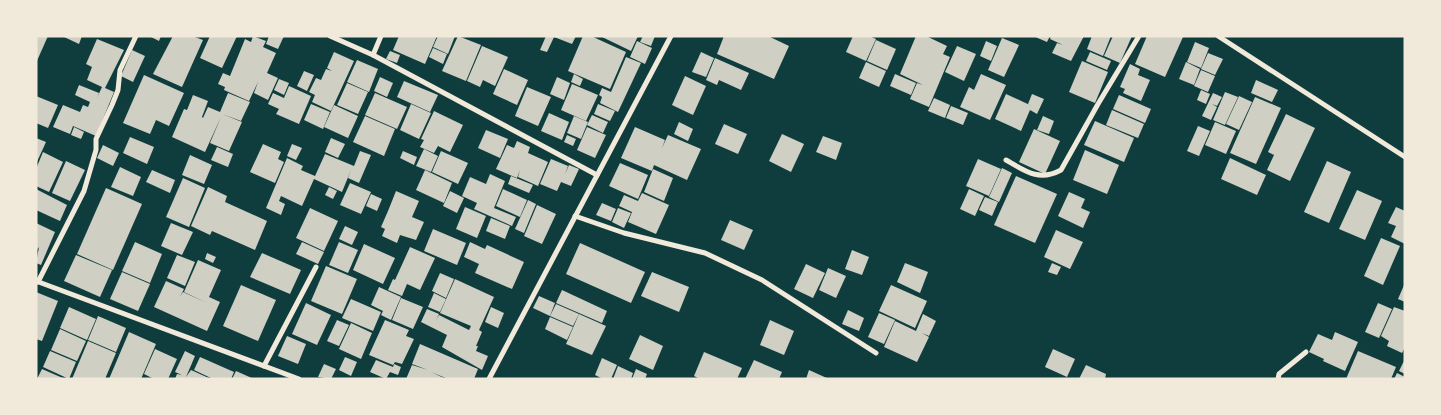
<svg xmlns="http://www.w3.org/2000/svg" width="1441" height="415" viewBox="0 0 1441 415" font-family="'Archivo Narrow',sans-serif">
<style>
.building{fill:#cfcfc3}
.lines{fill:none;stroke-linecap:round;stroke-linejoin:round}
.minor{stroke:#f1e9da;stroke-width:5}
</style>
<rect width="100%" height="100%" fill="#0f3d3e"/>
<g class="building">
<polygon points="36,36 48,36 36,63"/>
<polygon points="62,36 82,36 79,44"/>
<polygon points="149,36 161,36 159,41"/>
<polygon points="173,36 192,36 203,40 182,87 153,74"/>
<polygon points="210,36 237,36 222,68 200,58"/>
<polygon points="253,36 266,41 263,47 276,53 267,73 278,78 268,100 254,93 258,82 249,101 224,90 225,87 218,84 223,73 230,76 245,39 251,42"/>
<polygon points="269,36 284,36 278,49 266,44"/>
<polygon points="399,36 437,36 425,64 393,50"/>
<polygon points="438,36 455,36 448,54 433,47"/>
<polygon points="458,36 481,45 466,81 442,71"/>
<polygon points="546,36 576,36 572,44 554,37 547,52 540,50"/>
<polygon points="583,36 591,36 626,52 610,89 568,71"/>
<polygon points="600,36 638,36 631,51"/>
<polygon points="643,36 655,36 651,46 640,42"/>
<polygon points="724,36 768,36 789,46 774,79 717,54"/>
<polygon points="853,36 869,36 876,39 866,61 846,52"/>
<polygon points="916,36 926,36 947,46 943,54 950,57 929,107 910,99 917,83 923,85 900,74"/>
<polygon points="1033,36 1050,36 1047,42"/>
<polygon points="1051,36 1084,36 1071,61 1052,53 1057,43 1063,45 1050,39"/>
<polygon points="1092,36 1111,36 1103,56 1087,49"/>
<polygon points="1113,36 1132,36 1120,63 1104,56"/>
<polygon points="1147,36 1183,37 1165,77 1135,64"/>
<polygon points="1002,38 1019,45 1004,77 988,70"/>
<polygon points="97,39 124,50 105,88 114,92 105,114 97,110 105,114 96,136 73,126 70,134 53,127 63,105 80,112 83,105 88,107 90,102 75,95 79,85 99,93 97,98 102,87 87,80 92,67 86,64"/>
<polygon points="876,40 896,49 887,70 867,61"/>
<polygon points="637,41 652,48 645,64 630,57"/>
<polygon points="986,41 997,46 991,61 980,56"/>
<polygon points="1195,42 1209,48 1201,68 1187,62"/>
<polygon points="482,46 508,57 495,86 483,80 480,87 467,81"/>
<polygon points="957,46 976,54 964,81 945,72"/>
<polygon points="433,48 447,54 443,64 429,57"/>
<polygon points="132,50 145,56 133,82 121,76"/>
<polygon points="390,51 400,55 397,63 386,59"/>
<polygon points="334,52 354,61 331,111 312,102 315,95 309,92 316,78 321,80 326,69 332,71 327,68"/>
<polygon points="701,52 714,58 706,77 692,72"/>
<polygon points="1090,52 1111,61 1107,70 1086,61"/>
<polygon points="1208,53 1223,59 1215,75 1201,69"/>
<polygon points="626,57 641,63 618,112 600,103 602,97 599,95 602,88 611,92"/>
<polygon points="715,58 749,73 741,90 719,80 717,85 706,80"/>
<polygon points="357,60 378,69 369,92 347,82"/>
<polygon points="1082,61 1108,72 1095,103 1069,92"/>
<polygon points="866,62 886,71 879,87 859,78"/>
<polygon points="1186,62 1200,69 1194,85 1179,79"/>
<polygon points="1130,64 1140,69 1138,75 1150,80 1141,101 1123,93 1125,89 1120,87"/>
<polygon points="504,69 528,80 517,105 493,94"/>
<polygon points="1201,70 1215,76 1208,92 1194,86"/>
<polygon points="304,71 314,75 307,91 297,86"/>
<polygon points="574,74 583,79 580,86 571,82"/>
<polygon points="895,74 916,83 911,95 890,86"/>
<polygon points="981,74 1006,85 990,120 960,107 969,87 974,90"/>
<polygon points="144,75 184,93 169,126 156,120 150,134 123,123"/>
<polygon points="685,76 706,86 693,115 672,105"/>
<polygon points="380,77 393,83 387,97 374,91"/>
<polygon points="557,77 570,83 564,100 550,94"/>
<polygon points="279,79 289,83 284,95 274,90"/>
<polygon points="1256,80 1278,90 1272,102 1251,93"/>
<polygon points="404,81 438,95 430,112 397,97"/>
<polygon points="347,83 368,92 358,114 337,105"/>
<polygon points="572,84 598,95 586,121 561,110"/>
<polygon points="289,86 311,96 299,124 276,114 279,109 268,104 273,93 284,98"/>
<polygon points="527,87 551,97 538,126 515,116"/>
<polygon points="1201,90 1210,94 1206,104 1197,100"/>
<polygon points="1225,92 1238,97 1225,125 1213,120"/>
<polygon points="228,93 250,102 241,121 222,114 242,122 229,151 210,143 221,117 205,152 172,137 184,109 187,110 193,95 208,101 202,117 203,118 208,107 220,112"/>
<polygon points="375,93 407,107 397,129 365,115"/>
<polygon points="1213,93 1222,97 1217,106 1212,104 1217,107 1211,120 1202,116"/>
<polygon points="1006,94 1032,106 1028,104 1032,94 1044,99 1037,114 1030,110 1021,131 995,119"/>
<polygon points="1119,95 1151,109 1145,123 1113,109"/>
<polygon points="36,96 58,105 48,128 36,123"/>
<polygon points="1239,96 1252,102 1239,130 1226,124"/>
<polygon points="1255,97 1281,108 1256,164 1230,153"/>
<polygon points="934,98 950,105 945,118 928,111"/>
<polygon points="311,104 330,112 323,129 304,120"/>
<polygon points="411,104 431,113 419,139 400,130"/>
<polygon points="598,104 615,111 610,121 594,114"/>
<polygon points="334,105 358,116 348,138 324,127"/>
<polygon points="951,106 968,113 963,125 946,118"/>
<polygon points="1112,110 1144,124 1138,138 1106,125"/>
<polygon points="434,111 463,125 450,152 438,146 434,153 420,147 424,140 421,139"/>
<polygon points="549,113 569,122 562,140 541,131"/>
<polygon points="1286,114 1315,128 1290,181 1267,170 1274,155 1268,152"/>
<polygon points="592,115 608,122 603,133 587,125"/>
<polygon points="365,116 395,129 384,156 353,142"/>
<polygon points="574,116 588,122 581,139 567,133"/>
<polygon points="1043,116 1054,121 1049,134 1037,130"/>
<polygon points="1095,121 1134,138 1124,162 1084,145"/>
<polygon points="679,122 693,129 688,141 674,134"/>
<polygon points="1215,122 1236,131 1226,154 1205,145"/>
<polygon points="724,124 747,134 738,154 715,144"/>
<polygon points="1198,126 1210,131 1199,156 1187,151"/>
<polygon points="74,127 84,132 81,139 71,135"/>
<polygon points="587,127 606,135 595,158 577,150"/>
<polygon points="635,127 665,140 662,148 668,135 701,149 687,180 654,165 652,171 621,158"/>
<polygon points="1034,129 1060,141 1045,174 1019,162"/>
<polygon points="486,130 508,139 500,158 478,148"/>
<polygon points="782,134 804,144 791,172 769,161"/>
<polygon points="567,135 576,139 573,146 564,142"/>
<polygon points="823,136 842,143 836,160 816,152"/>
<polygon points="130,137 154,147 147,164 123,153"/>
<polygon points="36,138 46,142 36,164"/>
<polygon points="331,138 345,144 338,158 325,152"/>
<polygon points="517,141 530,147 528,153 548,162 538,186 518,177 520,170 517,178 496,169 507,145 514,148"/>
<polygon points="263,144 281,152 278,159 284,162 275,183 250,172"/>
<polygon points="292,144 302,148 296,160 287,156"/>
<polygon points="103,145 119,153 113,166 97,158"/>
<polygon points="217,147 233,154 228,167 211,160"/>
<polygon points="424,149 438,156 431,172 416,166"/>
<polygon points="1085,150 1119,165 1107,194 1073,180"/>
<polygon points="360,151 371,155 359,183 348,178 351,170 342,192 314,179 302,206 281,196 279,201 285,204 281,215 266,208 287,158 303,166 301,170 315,176 325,154 354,166"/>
<polygon points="403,151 417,157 414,165 400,158"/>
<polygon points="441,151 468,163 458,184 432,172"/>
<polygon points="43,152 63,162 49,192 36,186 36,169"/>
<polygon points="190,155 212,165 204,184 182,175"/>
<polygon points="1230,158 1266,175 1257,195 1221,179"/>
<polygon points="551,159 568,166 565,174 569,165 579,169 571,186 561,182 557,191 540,184"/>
<polygon points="978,159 1001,169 989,196 966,186"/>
<polygon points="66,161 85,170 70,201 52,193"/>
<polygon points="1327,161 1351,172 1329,223 1304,212"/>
<polygon points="620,163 648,175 638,199 609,186"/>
<polygon points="120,167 141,177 133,196 111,187"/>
<polygon points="1002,168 1012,173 999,202 989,197"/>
<polygon points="653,169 673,178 664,201 644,192"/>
<polygon points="152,170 175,180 170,193 146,182"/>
<polygon points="425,170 452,183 444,203 416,190"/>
<polygon points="490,174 505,181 494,208 516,217 512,226 474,209 477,203 462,196 470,177 486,184"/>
<polygon points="511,176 533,185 529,193 508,184"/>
<polygon points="1016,176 1057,194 1035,243 994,225"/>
<polygon points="183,178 205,188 189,227 166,217"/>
<polygon points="350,183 371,192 361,214 340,205"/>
<polygon points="208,187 227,196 225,202 267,221 255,250 212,231 210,235 191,226"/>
<polygon points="329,187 337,191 333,199 325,195"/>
<polygon points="106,188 142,204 113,270 77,254"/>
<polygon points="36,189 67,205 60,221 36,210"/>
<polygon points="503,189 527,200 520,217 496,206"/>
<polygon points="969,189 984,196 975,216 960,209"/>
<polygon points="1357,190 1382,201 1365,240 1339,229"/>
<polygon points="396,191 419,201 412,217 424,222 416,240 400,235 397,243 382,236 385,229 381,227 388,211 394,213 388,211"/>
<polygon points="450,191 464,198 457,213 443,206"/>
<polygon points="1069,192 1085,199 1081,208 1090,212 1083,228 1058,216"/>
<polygon points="642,193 669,205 656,234 628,222 632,212 619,206 624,195 638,201"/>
<polygon points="371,194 382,199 377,211 366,206"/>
<polygon points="985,197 998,202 992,216 979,210"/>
<polygon points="528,200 536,204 524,233 515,229"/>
<polygon points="602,203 616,209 611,221 596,215"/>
<polygon points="537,205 556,214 542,244 524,236"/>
<polygon points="465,207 486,216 477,238 456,229"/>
<polygon points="1396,207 1405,211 1405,244 1391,237 1396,226 1388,223"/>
<polygon points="310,208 338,221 324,251 296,238"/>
<polygon points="618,208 631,213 624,228 612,222"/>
<polygon points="491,218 510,226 505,239 486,231"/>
<polygon points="730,220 753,230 744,250 721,240"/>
<polygon points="36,223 55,232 41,265 36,263 39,247 36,251"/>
<polygon points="171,223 193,232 182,255 161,246"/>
<polygon points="345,226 358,232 352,245 339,239"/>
<polygon points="433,229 466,243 457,265 424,251"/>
<polygon points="1056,230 1083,242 1070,269 1044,257"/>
<polygon points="1381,238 1400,246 1383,285 1364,276"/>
<polygon points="135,242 162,254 150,283 122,271"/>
<polygon points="302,242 324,252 318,264 296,254"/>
<polygon points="339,242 358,250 348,273 329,265"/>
<polygon points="470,242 485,249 487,245 524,262 512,289 475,273 479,264 464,257"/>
<polygon points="580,243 645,272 631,303 566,274"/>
<polygon points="364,244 395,258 383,284 353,270"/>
<polygon points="410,247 435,258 420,290 407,284 402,296 388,290 393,279 395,280"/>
<polygon points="852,250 869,257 862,275 845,269"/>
<polygon points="207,253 216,257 213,263 205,259"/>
<polygon points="262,253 301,270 290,294 250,277"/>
<polygon points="76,255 112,270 100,297 64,281"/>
<polygon points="177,255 195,262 185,286 167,278"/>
<polygon points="198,260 221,270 209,297 220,302 207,331 154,307 166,281 184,289 180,297 183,292 207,303 184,292"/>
<polygon points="905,263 928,272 920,293 897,282"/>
<polygon points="1052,263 1061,267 1057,275 1048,272"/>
<polygon points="806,264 825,273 813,298 794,289"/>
<polygon points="326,266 357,279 342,314 311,301"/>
<polygon points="828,268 846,276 836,298 819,290"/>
<polygon points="122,272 150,284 138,311 110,299"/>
<polygon points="652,272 689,287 679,312 641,296"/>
<polygon points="440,273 454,279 446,298 432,291"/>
<polygon points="455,279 494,297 479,330 482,332 476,346 478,346 476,351 488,356 482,370 442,347 447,335 421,322 427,309 439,314 436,320 439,315 469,330 471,326 440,313"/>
<polygon points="1405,283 1405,302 1398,299"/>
<polygon points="241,285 276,300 258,341 223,326"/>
<polygon points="891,285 927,301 915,328 879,311"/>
<polygon points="379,287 401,297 391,320 381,315 383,311 371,305"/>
<polygon points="562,290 607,311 602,323 556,303"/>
<polygon points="36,292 58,301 42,341 36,339"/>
<polygon points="434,293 446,299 440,312 428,307"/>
<polygon points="539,296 555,303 550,316 533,308"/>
<polygon points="401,298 423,307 413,329 392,320"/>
<polygon points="351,299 381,312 373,331 342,318"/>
<polygon points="306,303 331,315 317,345 292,334"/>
<polygon points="1378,303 1392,309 1379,338 1365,332"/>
<polygon points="556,304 579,314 573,326 550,316"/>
<polygon points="69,307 96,319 87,340 60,328"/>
<polygon points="491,307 504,313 498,328 485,322"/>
<polygon points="1394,307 1405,311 1405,347 1402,353 1387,346 1389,341 1381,336"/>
<polygon points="848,310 864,318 859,331 842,324"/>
<polygon points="879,313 895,320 884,344 868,337"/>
<polygon points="579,314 606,326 592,355 566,344"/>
<polygon points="923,314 936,321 929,336 922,333 929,337 917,362 884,347 895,321 916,331"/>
<polygon points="98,316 126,328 116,352 88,340"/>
<polygon points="550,317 573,327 567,340 545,329"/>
<polygon points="337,320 349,325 339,346 327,341"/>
<polygon points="385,320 409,330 406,336 414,339 402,364 395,362 393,365 369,355"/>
<polygon points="770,320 794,331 784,355 760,345"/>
<polygon points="351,323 372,333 361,359 339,349"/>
<polygon points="60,329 86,341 77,361 51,350"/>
<polygon points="129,332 156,344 141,379 109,379"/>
<polygon points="1335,332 1358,342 1345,371 1323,361 1324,359 1309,352 1318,334 1332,340"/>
<polygon points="640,335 663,346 653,370 629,359"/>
<polygon points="287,336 306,344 298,364 278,356"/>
<polygon points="88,341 116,353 105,379 72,379"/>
<polygon points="420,344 478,369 474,379 448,379 431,372 446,379 406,379 412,365 428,370 412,364"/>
<polygon points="155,349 177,359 168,379 154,379 144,374"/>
<polygon points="1053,349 1075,359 1067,377 1045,367"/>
<polygon points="50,351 76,362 69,379 43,367"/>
<polygon points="185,351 195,356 186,377 191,370 211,379 175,379 177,374 182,375 175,372"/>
<polygon points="1358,351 1396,367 1391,379 1346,379"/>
<polygon points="704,352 742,368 737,379 700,379 694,376"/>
<polygon points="200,357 234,372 231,379 213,379 194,370"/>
<polygon points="345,357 357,362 351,376 339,370"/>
<polygon points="602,358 617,365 611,379 603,379 595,375"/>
<polygon points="1405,359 1405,374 1399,371"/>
<polygon points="376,360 393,367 394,364 401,367 398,375 390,372 386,379 370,372"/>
<polygon points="754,360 782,372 779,379 745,379"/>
<polygon points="324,364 336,369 331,379 318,377"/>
<polygon points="1086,365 1106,374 1105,379 1079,379"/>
<polygon points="618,366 633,373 631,379 613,379"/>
<polygon points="42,369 65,379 37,379"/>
<polygon points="636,369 647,374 645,379 632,379"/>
<polygon points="809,370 829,379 806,379"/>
<polygon points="236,371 254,379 232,379"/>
<polygon points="1397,373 1405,377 1405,379 1394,379"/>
</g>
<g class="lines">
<g class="minor">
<polyline points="330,36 373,55 381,36"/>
<polyline points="1218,36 1405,157"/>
<polyline points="373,55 597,175"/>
<path d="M1006 160C1025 171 1039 182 1061 170L1098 104 1139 36"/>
<polyline points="575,216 624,233 705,253 762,280 876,353"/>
<polyline points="36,281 299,379"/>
<polyline points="38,282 84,191 96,150 96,139 112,105 118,90 120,70 136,36"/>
<polyline points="264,366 316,267"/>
<polyline points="489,379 671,36"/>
<polyline points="1278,379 1279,374 1306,352"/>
</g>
</g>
<rect width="1441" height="415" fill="none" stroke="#f1e9da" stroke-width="75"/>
</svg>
